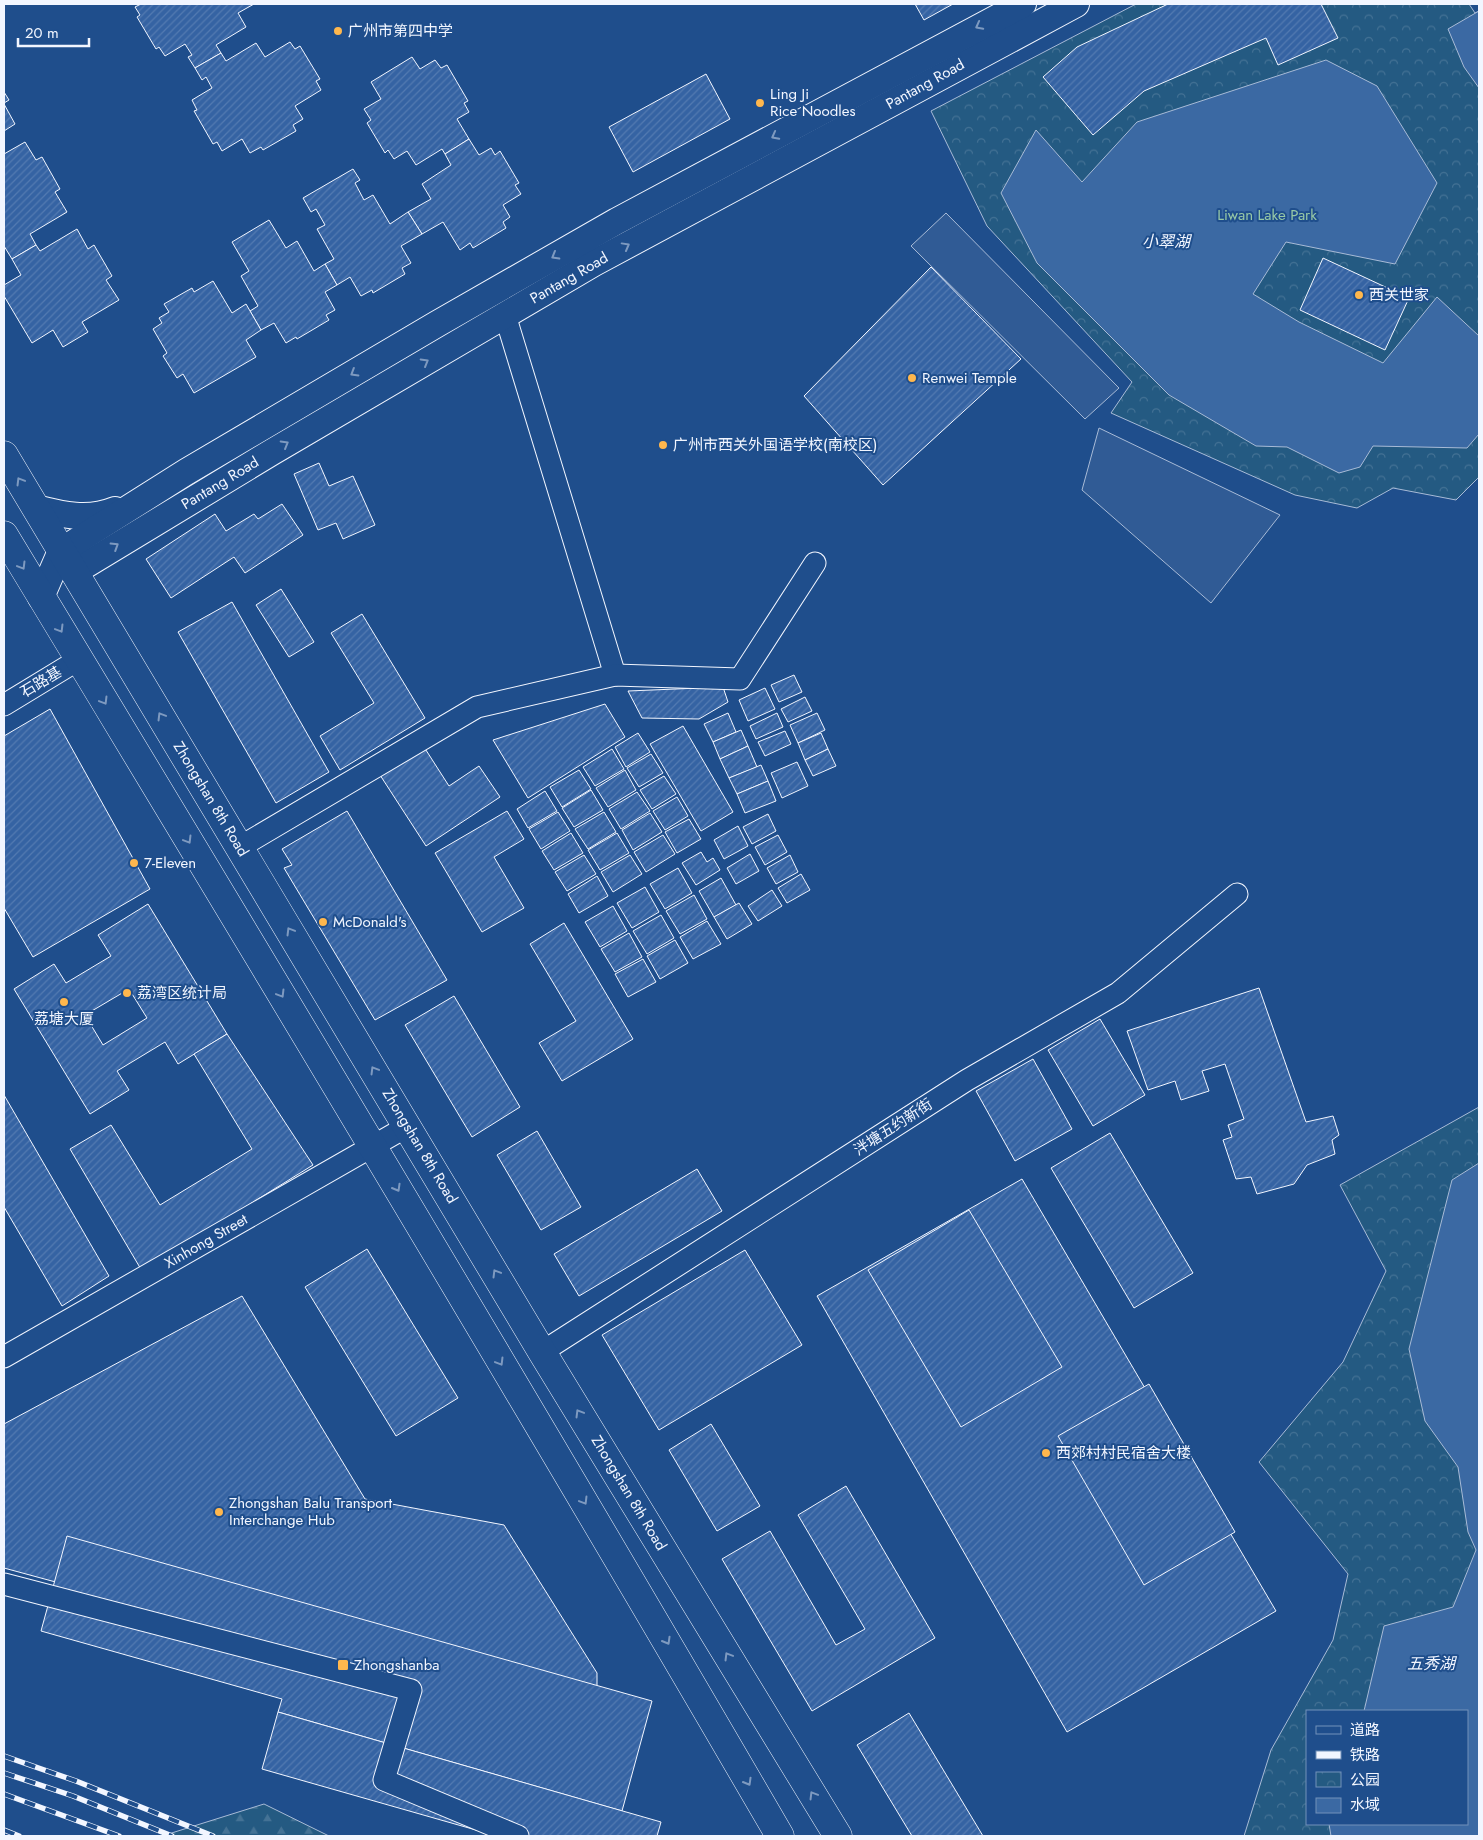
<svg xmlns="http://www.w3.org/2000/svg" width="1483" height="1840" viewBox="0 0 1483 1840" font-family="Jost,'Noto Sans SC',sans-serif">
<style>
.forest{fill:url(#forest-firs);stroke:#a8bbd7}
.park{fill:url(#park-crowns);stroke:#a8bbd7;fill-rule:evenodd}
.parking{fill:#305b95;stroke:#a8bbd7}
.water{fill:#3b69a3;stroke:#a8bbd7}
.building{fill:url(#building-hatch);stroke:#f2f6ff;fill-rule:evenodd}
.lines{fill:none;stroke-linecap:round;stroke-linejoin:round}
.minor-casing{stroke:#f2f6ff;stroke-width:23}
.tertiary-casing{stroke:#f2f6ff;stroke-width:28}
.primary-casing{stroke:#f2f6ff;stroke-width:29}
.minor{stroke:#1f4e8c;stroke-width:21}
.tertiary{stroke:#1f4e8c;stroke-width:26}
.primary{stroke:#1f4e8c;stroke-width:28}
.rail-casing{stroke:#f2f6ff;stroke-width:5.5}
.rail{stroke:#1f4e8c;stroke-width:4;stroke-dasharray:11;stroke-linecap:butt}
.oneway{stroke:#7e9ac0}
.poi-dot{fill:#ffb74d;stroke:#1f4e8c;stroke-width:2}
.labels{text-anchor:middle;dominant-baseline:central;stroke-width:4;stroke-linejoin:round;paint-order:stroke}
.poi-label{font-size:15px;fill:#f2f6ff;stroke:#1f4e8c;text-anchor:start}
.street-label{font-size:15px;fill:#f2f6ff;stroke:#1f4e8c}
.park-label{font-size:15px;fill:#97c8a6;stroke:#1f4e8c}
.water-label{font-size:16px;font-style:italic;fill:#f2f6ff;stroke:#1f4e8c}
</style>
<defs>
<pattern id="forest-firs" width="22" height="20" patternUnits="userSpaceOnUse" patternTransform="scale(1.25)"><rect width="22" height="20" fill="#245a82"/><path d="M5 1l3.5 6h-7zM16 11l3.5 6h-7z" fill="#447295"/></pattern>
<pattern id="park-crowns" width="20" height="18" patternUnits="userSpaceOnUse" patternTransform="scale(1.25)"><rect width="20" height="18" fill="#245a82"/><path d="M2 6a3 3 0 1 1 6 0M12 15a3 3 0 1 1 6 0" fill="none" stroke="#447295"/></pattern>
<pattern id="building-hatch" width="6" height="6" patternUnits="userSpaceOnUse" patternTransform="scale(1.25)"><rect width="6" height="6" fill="#3563a3"/><path d="M-1 1l2-2M0 6l6-6M5 7l2-2" fill="none" stroke="#537ab1"/></pattern>
</defs>
<rect width="100%" height="100%" fill="#1f4e8c"/>
<polygon class="forest" points="264,1804 329,1836 162,1836"/>
<g class="park">
<polygon points="1136,4 1469,4 1475,13 1479,11 1479,477 1456,500 1393,488 1357,508 1295,495 1111,413 1132,382 987,226 931,111"/>
<path d="M1479 1107V1836H1244L1271 1750 1333 1640 1348 1574 1259 1462 1343 1362 1386 1271 1340 1185ZM1307 1711H1467V1824H1307Z"/>
</g>
<g class="parking">
<polygon points="946,213 1119,388 1085,419 911,246"/>
<polygon points="1099,428 1280,515 1211,603 1082,490"/>
</g>
<g class="water">
<polygon points="1479,11 1479,88 1464,67 1448,29"/>
<polygon points="1326,60 1377,86 1437,183 1395,264 1286,242 1253,294 1299,322 1383,363 1437,297 1479,336 1479,434 1467,448 1373,446 1360,467 1339,473 1287,447 1256,446 1169,395 1037,263 1001,193 1036,130 1082,182 1137,122"/>
<polygon points="1479,1163 1479,1836 1331,1836 1329,1824 1467,1824 1467,1711 1364,1711 1384,1626 1453,1607 1476,1550 1468,1532 1458,1467 1425,1421 1409,1349 1452,1180"/>
</g>
<g class="building">
<polygon points="141,4 254,4 238,13 246,27 216,45 221,53 195,68 188,57 192,55 185,44 165,56 159,47 156,49 137,17 140,15 135,7"/>
<polygon points="915,4 953,4 924,20"/>
<polygon points="1168,4 1321,4 1338,38 1278,65 1266,38 1144,91 1093,135 1043,77 1077,47"/>
<polygon points="290,42 295,49 300,46 320,79 316,81 321,90 295,106 303,119 293,125 296,131 263,150 261,147 250,153 242,139 222,151 217,142 213,144 194,111 197,110 192,100 212,88 206,77 202,80 195,68 221,53 226,61 256,43 265,57"/>
<polygon points="412,57 420,69 435,60 441,68 447,65 468,101 464,103 469,112 457,119 469,139 445,154 442,149 416,165 407,151 394,159 388,150 385,153 367,123 371,120 364,109 381,99 371,82"/>
<polygon points="706,74 730,119 633,172 609,127"/>
<polygon points="4,92 9,100 4,103"/>
<polygon points="4,104 15,124 4,131"/>
<polygon points="469,139 479,155 491,148 495,155 500,151 519,183 515,185 521,194 503,205 510,217 503,222 506,228 473,248 470,243 460,250 443,222 422,234 408,212 431,199 422,184 451,165 445,154"/>
<polygon points="25,142 36,160 42,157 60,189 55,192 67,212 30,234 36,245 12,259 4,246 4,154"/>
<polygon points="353,169 360,180 355,183 364,200 373,195 390,224 408,212 422,234 401,246 411,263 402,268 405,274 373,293 372,290 361,296 350,277 337,285 325,264 334,259 317,229 325,225 316,209 311,212 303,198"/>
<polygon points="269,220 286,248 297,241 314,271 325,264 337,285 325,292 335,310 326,315 329,320 297,339 296,337 286,343 274,323 261,330 250,311 258,306 241,276 249,271 232,242"/>
<polygon points="77,229 88,249 94,245 112,276 106,280 119,300 82,322 88,332 63,347 53,330 32,343 4,296 4,285 21,275 12,259 36,245 40,251"/>
<polygon points="1323,258 1409,298 1385,350 1300,310"/>
<polygon points="931,267 1021,359 883,485 804,396"/>
<polygon points="213,281 232,313 246,304 261,330 246,340 256,357 194,393 183,374 177,378 163,356 167,353 153,329 162,323 159,318 169,312 164,304 192,288 194,292"/>
<polygon points="319,463 329,486 353,476 375,525 343,539 336,523 318,530 294,474"/>
<polygon points="282,504 303,535 245,573 234,557 171,598 146,559 215,514 226,531 254,514 258,519"/>
<polygon points="281,589 314,642 289,657 256,605"/>
<polygon points="232,602 329,772 276,803 178,632"/>
<polygon points="362,614 425,718 340,770 320,736 374,703 331,633"/>
<polygon points="794,675 802,692 779,702 771,685"/>
<polygon points="723,687 728,702 699,719 642,718 628,691"/>
<polygon points="765,688 775,709 748,721 739,700"/>
<polygon points="805,697 812,711 788,722 781,709"/>
<polygon points="605,704 625,737 528,798 493,740"/>
<polygon points="50,709 150,889 33,957 4,908 4,736"/>
<polygon points="728,713 736,732 713,742 704,724"/>
<polygon points="777,713 783,727 756,739 750,726"/>
<polygon points="817,713 825,730 798,743 790,725"/>
<polygon points="683,726 733,812 701,831 650,744"/>
<polygon points="741,730 748,746 720,759 713,742"/>
<polygon points="785,731 791,744 765,756 758,742"/>
<polygon points="638,733 650,752 626,767 615,747"/>
<polygon points="821,733 828,749 805,760 798,743"/>
<polygon points="748,746 757,767 729,778 720,759"/>
<polygon points="424,747 449,786 479,766 500,797 426,846 380,775"/>
<polygon points="612,749 624,769 595,786 583,767"/>
<polygon points="828,749 836,766 813,776 805,760"/>
<polygon points="651,754 663,773 639,787 627,768"/>
<polygon points="797,762 808,786 782,798 771,773"/>
<polygon points="761,765 768,781 737,794 729,778"/>
<polygon points="579,770 591,789 562,807 550,787"/>
<polygon points="625,770 636,790 608,807 596,788"/>
<polygon points="664,776 676,794 652,809 640,790"/>
<polygon points="768,781 776,801 745,813 737,794"/>
<polygon points="591,790 603,810 574,827 562,808"/>
<polygon points="545,791 557,811 528,828 517,809"/>
<polygon points="637,792 650,811 621,829 609,809"/>
<polygon points="677,797 688,816 665,830 653,811"/>
<polygon points="347,811 447,980 375,1020 284,868 292,865 282,849"/>
<polygon points="507,811 524,839 494,857 524,908 482,932 435,853"/>
<polygon points="558,812 570,831 541,849 529,829"/>
<polygon points="604,812 616,832 588,849 575,829"/>
<polygon points="650,813 662,832 633,850 622,830"/>
<polygon points="768,814 776,831 752,844 743,827"/>
<polygon points="689,819 701,839 677,853 665,832"/>
<polygon points="738,826 748,846 724,859 714,840"/>
<polygon points="571,833 583,853 554,870 542,851"/>
<polygon points="617,833 629,853 600,870 588,850"/>
<polygon points="663,835 675,854 646,872 634,852"/>
<polygon points="778,835 787,852 765,865 755,847"/>
<polygon points="701,852 707,862 713,858 720,870 696,885 682,863"/>
<polygon points="750,854 759,871 736,884 727,868"/>
<polygon points="584,855 596,874 567,891 555,872"/>
<polygon points="630,855 642,874 613,892 601,872"/>
<polygon points="790,855 798,872 776,884 767,868"/>
<polygon points="678,868 692,893 665,909 650,884"/>
<polygon points="801,874 810,890 787,903 778,888"/>
<polygon points="597,876 608,896 579,913 568,894"/>
<polygon points="721,878 736,905 714,917 699,891"/>
<polygon points="645,887 659,912 632,928 617,903"/>
<polygon points="772,890 782,906 758,921 748,906"/>
<polygon points="694,895 707,919 680,934 666,911"/>
<polygon points="739,903 752,924 727,939 714,917"/>
<path d="M148 904 227 1034 178 1064 165 1042 117 1071 129 1090 90 1114 14 989 54 964 66 983 111 956 98 935ZM129 989 147 1018 103 1045 85 1015Z"/>
<polygon points="613,906 627,931 600,947 585,922"/>
<polygon points="661,915 674,938 647,954 633,931"/>
<polygon points="707,921 721,944 693,959 680,937"/>
<polygon points="564,923 633,1039 562,1081 539,1043 576,1021 530,944"/>
<polygon points="629,933 642,957 615,972 601,949"/>
<polygon points="675,940 688,963 660,979 647,956"/>
<polygon points="643,959 656,982 628,997 615,974"/>
<polygon points="1259,988 1306,1122 1333,1116 1339,1135 1332,1140 1335,1154 1307,1165 1294,1184 1257,1194 1251,1177 1236,1179 1223,1140 1232,1137 1228,1125 1244,1119 1225,1064 1202,1071 1209,1091 1181,1100 1175,1081 1148,1090 1127,1031"/>
<polygon points="454,996 520,1107 472,1137 405,1025"/>
<polygon points="1100,1019 1145,1095 1093,1126 1048,1050"/>
<polygon points="227,1034 313,1165 142,1271 70,1149 111,1125 160,1205 252,1149 194,1054"/>
<polygon points="1033,1059 1072,1129 1015,1161 976,1091"/>
<polygon points="4,1095 109,1276 62,1306 4,1207"/>
<polygon points="537,1131 581,1207 541,1230 497,1155"/>
<polygon points="1110,1133 1193,1273 1134,1308 1051,1168"/>
<polygon points="697,1169 722,1211 579,1296 554,1254"/>
<polygon points="1022,1179 1276,1611 1067,1732 817,1296"/>
<polygon points="969,1210 1062,1367 961,1427 868,1270"/>
<polygon points="367,1249 458,1398 396,1436 305,1287"/>
<polygon points="745,1250 802,1345 659,1430 602,1335"/>
<polygon points="242,1296 365,1499 504,1525 597,1673 597,1696 576,1717 564,1720 4,1568 4,1424"/>
<polygon points="1149,1384 1235,1532 1144,1585 1058,1436"/>
<polygon points="711,1424 760,1506 717,1531 669,1450"/>
<polygon points="846,1486 935,1638 812,1711 722,1559 770,1531 836,1645 865,1629 798,1515"/>
<polygon points="67,1536 652,1701 622,1811 278,1712 282,1699 41,1631"/>
<polygon points="278,1712 661,1822 657,1836 497,1836 262,1769"/>
<polygon points="909,1713 983,1836 912,1836 857,1745"/>
</g>
<g class="lines">
<defs>
<g id="minor">
<polyline points="505,315 615,675"/>
<polyline points="4,705 78,660"/>
<polyline points="240,847 477,707 615,675 740,679 815,563"/>
<polyline points="542,1352 967,1080 1118,993 1237,894"/>
<polyline points="4,1357 408,1126"/>
<polyline points="4,1584 411,1690 384,1780 518,1836"/>
</g>
<g id="tertiary">
<path d="M36 508C63 515 88 521 115 510"/>
<polyline points="74,572 272,452 594,263 1076,4"/>
<polyline points="41,597 61,551 186,472 437,324 617,221 1023,4"/>
</g>
<g id="primary">
<polyline points="4,455 542,1352 838,1836"/>
<path d="M4 535C266 967 526 1399 780 1836"/>
</g>
</defs>
<use href="#minor" class="minor-casing"/>
<use href="#tertiary" class="tertiary-casing"/>
<use href="#primary" class="primary-casing"/>
<use href="#minor" class="minor"/>
<use href="#tertiary" class="tertiary"/>
<use href="#primary" class="primary"/>
<defs>
<g id="rail">
<polyline points="4,1756 76,1781 213,1836"/>
<polyline points="4,1773 73,1796 172,1836"/>
<polyline points="4,1794 119,1836"/>
<polyline points="4,1830 19,1836"/>
</g>
</defs>
<use href="#rail" class="rail-casing"/>
<use href="#rail" class="rail"/>
</g>
<defs><path id="oneway-chevron" d="M-2-3.5L2.5 0L-2 3.5" fill="none" stroke-width="1.6" stroke-linecap="round" stroke-linejoin="round" transform="scale(1.25)"/></defs>
<g class="oneway">
<use href="#oneway-chevron" transform="translate(979 26) rotate(152)"/>
<use href="#oneway-chevron" transform="translate(775 136) rotate(152)"/>
<use href="#oneway-chevron" transform="translate(626 246) rotate(-29)"/>
<use href="#oneway-chevron" transform="translate(555 256) rotate(150)"/>
<use href="#oneway-chevron" transform="translate(425 362) rotate(-30)"/>
<use href="#oneway-chevron" transform="translate(354 373) rotate(149)"/>
<use href="#oneway-chevron" transform="translate(285 444) rotate(-30)"/>
<use href="#oneway-chevron" transform="translate(20 481) rotate(-121)"/>
<use href="#oneway-chevron" transform="translate(115 546) rotate(-32)"/>
<use href="#oneway-chevron" transform="translate(22 566) rotate(59)"/>
<use href="#oneway-chevron" transform="translate(60 629) rotate(59)"/>
<use href="#oneway-chevron" transform="translate(104 701) rotate(59)"/>
<use href="#oneway-chevron" transform="translate(161 716) rotate(-121)"/>
<use href="#oneway-chevron" transform="translate(188 840) rotate(59)"/>
<use href="#oneway-chevron" transform="translate(290 931) rotate(-121)"/>
<use href="#oneway-chevron" transform="translate(281 994) rotate(59)"/>
<use href="#oneway-chevron" transform="translate(374 1070) rotate(-121)"/>
<use href="#oneway-chevron" transform="translate(397 1188) rotate(60)"/>
<use href="#oneway-chevron" transform="translate(496 1273) rotate(-121)"/>
<use href="#oneway-chevron" transform="translate(500 1362) rotate(59)"/>
<use href="#oneway-chevron" transform="translate(579 1413) rotate(-121)"/>
<use href="#oneway-chevron" transform="translate(584 1501) rotate(59)"/>
<use href="#oneway-chevron" transform="translate(667 1641) rotate(60)"/>
<use href="#oneway-chevron" transform="translate(728 1656) rotate(-121)"/>
<use href="#oneway-chevron" transform="translate(748 1782) rotate(60)"/>
<use href="#oneway-chevron" transform="translate(813 1795) rotate(-121)"/>
</g>
<g class="poi-dot">
<circle cx="338" cy="31" r="5"/>
<circle cx="760" cy="103" r="5"/>
<circle cx="1359" cy="295" r="5"/>
<circle cx="912" cy="378" r="5"/>
<circle cx="663" cy="445" r="5"/>
<circle cx="134" cy="863" r="5"/>
<circle cx="323" cy="922" r="5"/>
<circle cx="127" cy="993" r="5"/>
<circle cx="64" cy="1002" r="5"/>
<circle cx="1046" cy="1453" r="5"/>
<circle cx="219" cy="1512" r="5"/>
<rect x="337" y="1659" width="12" height="12" rx="2.5"/>
</g>
<g class="labels">
<g class="poi-label">
<text x="348" y="31">广州市第四中学</text>
<text x="770" y="94">Ling Ji<tspan x="770" dy="17">Rice Noodles</tspan></text>
<text x="1369" y="295">西关世家</text>
<text x="922" y="378">Renwei Temple</text>
<text x="673" y="445">广州市西关外国语学校(南校区)</text>
<text x="144" y="863">7-Eleven</text>
<text x="333" y="922">McDonald's</text>
<text x="137" y="993">荔湾区统计局</text>
<text x="64" y="1019" text-anchor="middle">荔塘大厦</text>
<text x="1056" y="1453">西郊村村民宿舍大楼</text>
<text x="229" y="1503">Zhongshan Balu Transport<tspan x="229" dy="17">Interchange Hub</tspan></text>
<text x="354" y="1665">Zhongshanba</text>
</g>
<g class="street-label">
<text transform="translate(925 84) rotate(-29)">Pantang Road</text>
<text transform="translate(569 278) rotate(-30)">Pantang Road</text>
<text transform="translate(220 483) rotate(-31)">Pantang Road</text>
<text transform="translate(41 682) rotate(-31)">石路基</text>
<text transform="translate(211 799) rotate(59)">Zhongshan 8th Road</text>
<text transform="translate(893 1127) rotate(-33)">泮塘五约新街</text>
<text transform="translate(420 1146) rotate(59)">Zhongshan 8th Road</text>
<text transform="translate(206 1241) rotate(-30)">Xinhong Street</text>
<text transform="translate(629 1493) rotate(59)">Zhongshan 8th Road</text>
</g>
<g class="park-label">
<text x="1267" y="215">Liwan Lake Park</text>
</g>
<g class="water-label">
<text x="1166" y="241">小翠湖</text>
<text x="1431" y="1663">五秀湖</text>
</g>
</g>
<rect width="1483" height="1840" fill="none" stroke="#f2f6ff" stroke-width="10"/>
<rect x="1306" y="1710" width="162" height="115" fill="#1f4e8c" stroke="#7391ba"/>
<rect x="1316" y="1726" width="25" height="8" fill="#1f4e8c" stroke="#7391ba"/>
<text x="1350" y="1735" font-size="15" fill="#f2f6ff">道路</text>
<rect x="1316" y="1751" width="25" height="8" fill="#f2f6ff" stroke="#7391ba"/>
<text x="1350" y="1760" font-size="15" fill="#f2f6ff">铁路</text>
<rect x="1316" y="1772" width="25" height="15" fill="url(#park-crowns)" stroke="#7391ba"/>
<text x="1350" y="1785" font-size="15" fill="#f2f6ff">公园</text>
<rect x="1316" y="1798" width="25" height="15" fill="#3b69a3" stroke="#7391ba"/>
<text x="1350" y="1810" font-size="15" fill="#f2f6ff">水域</text>
<path d="M18 38v8h71v-8" fill="none" stroke="#f2f6ff" stroke-width="2.5"/>
<text x="25" y="38" font-size="15" fill="#f2f6ff" stroke="#1f4e8c" stroke-width="4" paint-order="stroke">20 m</text>
</svg>
